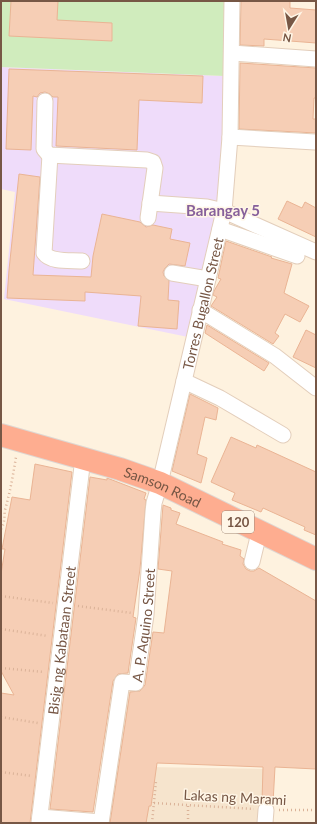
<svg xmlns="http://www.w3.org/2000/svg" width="317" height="824" viewBox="0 0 317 824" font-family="Lato,sans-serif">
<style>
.residential{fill:#f6e4cd}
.education{fill:#efdcfa}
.green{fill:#d0ecbd}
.building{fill:#f6ceb5;stroke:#eab494}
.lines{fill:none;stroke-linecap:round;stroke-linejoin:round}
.minor-casing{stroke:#e3cebb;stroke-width:17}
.highway-casing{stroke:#ded7d2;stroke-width:24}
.path{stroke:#dab298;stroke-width:2.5;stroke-dasharray:1 3;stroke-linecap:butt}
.minor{stroke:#fff;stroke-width:15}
.highway{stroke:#fead90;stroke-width:22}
.labels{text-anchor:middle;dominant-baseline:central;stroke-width:3;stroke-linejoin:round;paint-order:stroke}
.shield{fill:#fff6e7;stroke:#a08776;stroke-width:1}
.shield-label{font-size:13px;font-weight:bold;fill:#775745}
.street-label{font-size:14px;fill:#775745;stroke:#fff6e7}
.neighbourhood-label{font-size:15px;font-weight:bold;fill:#87609b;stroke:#fff6e7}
</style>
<rect width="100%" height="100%" fill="#fef2df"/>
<polygon class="residential" points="123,684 154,687 145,767 268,769 261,823 104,823"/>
<polygon class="education" points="1,67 225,76 224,146 218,206 188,337 4,299 15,192 1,189"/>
<polygon class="green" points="1,1 227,1 225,76 1,67"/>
<g class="building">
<polygon points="11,1 58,1 57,20 112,23 112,41 9,36"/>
<polygon points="241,1 290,1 290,8 316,10 316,43 264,39 264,46 240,45"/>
<polygon points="240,63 316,68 316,98 314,98 313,119 316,119 316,133 239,129"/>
<polygon points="9,69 203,76 202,103 139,100 137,150 56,146 58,97 53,97 50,94 45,92 40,93 37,97 33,96 31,150 6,149"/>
<polygon points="19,174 40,177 33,275 91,277 93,256 102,214 140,222 146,227 153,225 172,229 170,239 190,243 185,266 169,264 165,268 163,272 164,276 169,281 168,300 179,301 177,329 138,326 141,296 85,292 85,301 7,298 9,270"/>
<polygon points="287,201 302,208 305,202 316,208 316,237 278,219"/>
<polygon points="226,241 272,257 271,258 292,264 284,293 309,306 300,322 285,314 275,333 279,336 273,344 211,306 217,297 213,295 214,291 221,279 218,278"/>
<polygon points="207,325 269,363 264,371 205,333"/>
<polygon points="306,330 316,335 316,368 293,357"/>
<polygon points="190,394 218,408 216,420 205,417 197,454 207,458 201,483 172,471"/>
<polygon points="231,437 256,448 257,445 316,472 316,535 304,530 305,527 263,508 261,512 232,500 235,493 211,482"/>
<polygon points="35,464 72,472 30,823 1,823 1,693 14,695 1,671 1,574 5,549 2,549 12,497 30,500"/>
<polygon points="90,477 107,480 107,478 146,493 144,499 146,500 140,569 133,617 136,618 128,673 118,674 113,681 93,812 50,809"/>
<polygon points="163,505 171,508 171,510 180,513 176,524 223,542 222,544 241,550 240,556 244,559 243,564 246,569 250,571 254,571 259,568 316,601 316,769 275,767 273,803 267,801 262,802 263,767 157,763 151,806 149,806 146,823 110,823 130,692 140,691 145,685 153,632 164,633 172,571 158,569"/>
</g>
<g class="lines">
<defs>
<g id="minor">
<polyline points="232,53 316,59"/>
<polyline points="45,101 44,149 49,155 147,160 153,162 155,168 148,218"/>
<polyline points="230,137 315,142"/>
<path d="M50 155 44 253C51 263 71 260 82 261"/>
<polyline points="150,203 207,207 224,211 316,252"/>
<polyline points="220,229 297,256"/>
<polyline points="172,273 208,279"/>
<polyline points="200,310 275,356 316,388"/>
<polyline points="184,381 220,398 283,435"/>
<polyline points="252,562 259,533"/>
<polyline points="40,817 101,822"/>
<path id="s1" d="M39 823 83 458"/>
<path id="s2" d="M101 823 122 682 136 683 146 615 153 512 154 503 160 483 224 211 230 137 232 1"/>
<polyline points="265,823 266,810"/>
</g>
<g id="highway">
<path id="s3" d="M1 435 120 469 160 483 316 559"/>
</g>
</defs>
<use href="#minor" class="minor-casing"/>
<use href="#highway" class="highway-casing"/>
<g class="path">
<path d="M1 529C5 523 4 517 5 510 10 492 13 476 16 457"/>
<polyline points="1,596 53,603"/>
<polyline points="78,606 132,613"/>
<polyline points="1,629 48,636"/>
<polyline points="1,668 44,672"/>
<polyline points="1,717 38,723"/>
<polyline points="1,772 32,776"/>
<polyline points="154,803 254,809"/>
<polyline points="279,810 316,810"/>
<polyline points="152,823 156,781"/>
<polyline points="188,823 188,806"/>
</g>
<use href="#minor" class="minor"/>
<use href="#highway" class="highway"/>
</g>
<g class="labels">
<rect class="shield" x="222" y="511" width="32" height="22" rx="3"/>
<g class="shield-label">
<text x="238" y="522">120</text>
</g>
<g class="street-label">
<text stroke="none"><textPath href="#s2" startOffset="543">Torres Bugallon Street</textPath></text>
<text stroke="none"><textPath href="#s3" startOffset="170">Samson Road</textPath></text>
<text stroke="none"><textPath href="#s2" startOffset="215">A. P. Aquino Street</textPath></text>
<text stroke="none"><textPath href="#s1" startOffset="184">Bisig ng Kabataan Street</textPath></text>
<text transform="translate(235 797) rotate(3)">Lakas ng Marami</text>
</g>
<g class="neighbourhood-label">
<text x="223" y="210">Barangay 5</text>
</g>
</g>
<rect width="317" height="824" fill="none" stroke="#775745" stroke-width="4"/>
<g transform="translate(289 28) rotate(191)" stroke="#fff6e7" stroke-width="3" paint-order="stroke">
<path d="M0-3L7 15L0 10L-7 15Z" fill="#775745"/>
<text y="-6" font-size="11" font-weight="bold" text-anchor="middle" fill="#775745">N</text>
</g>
</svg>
